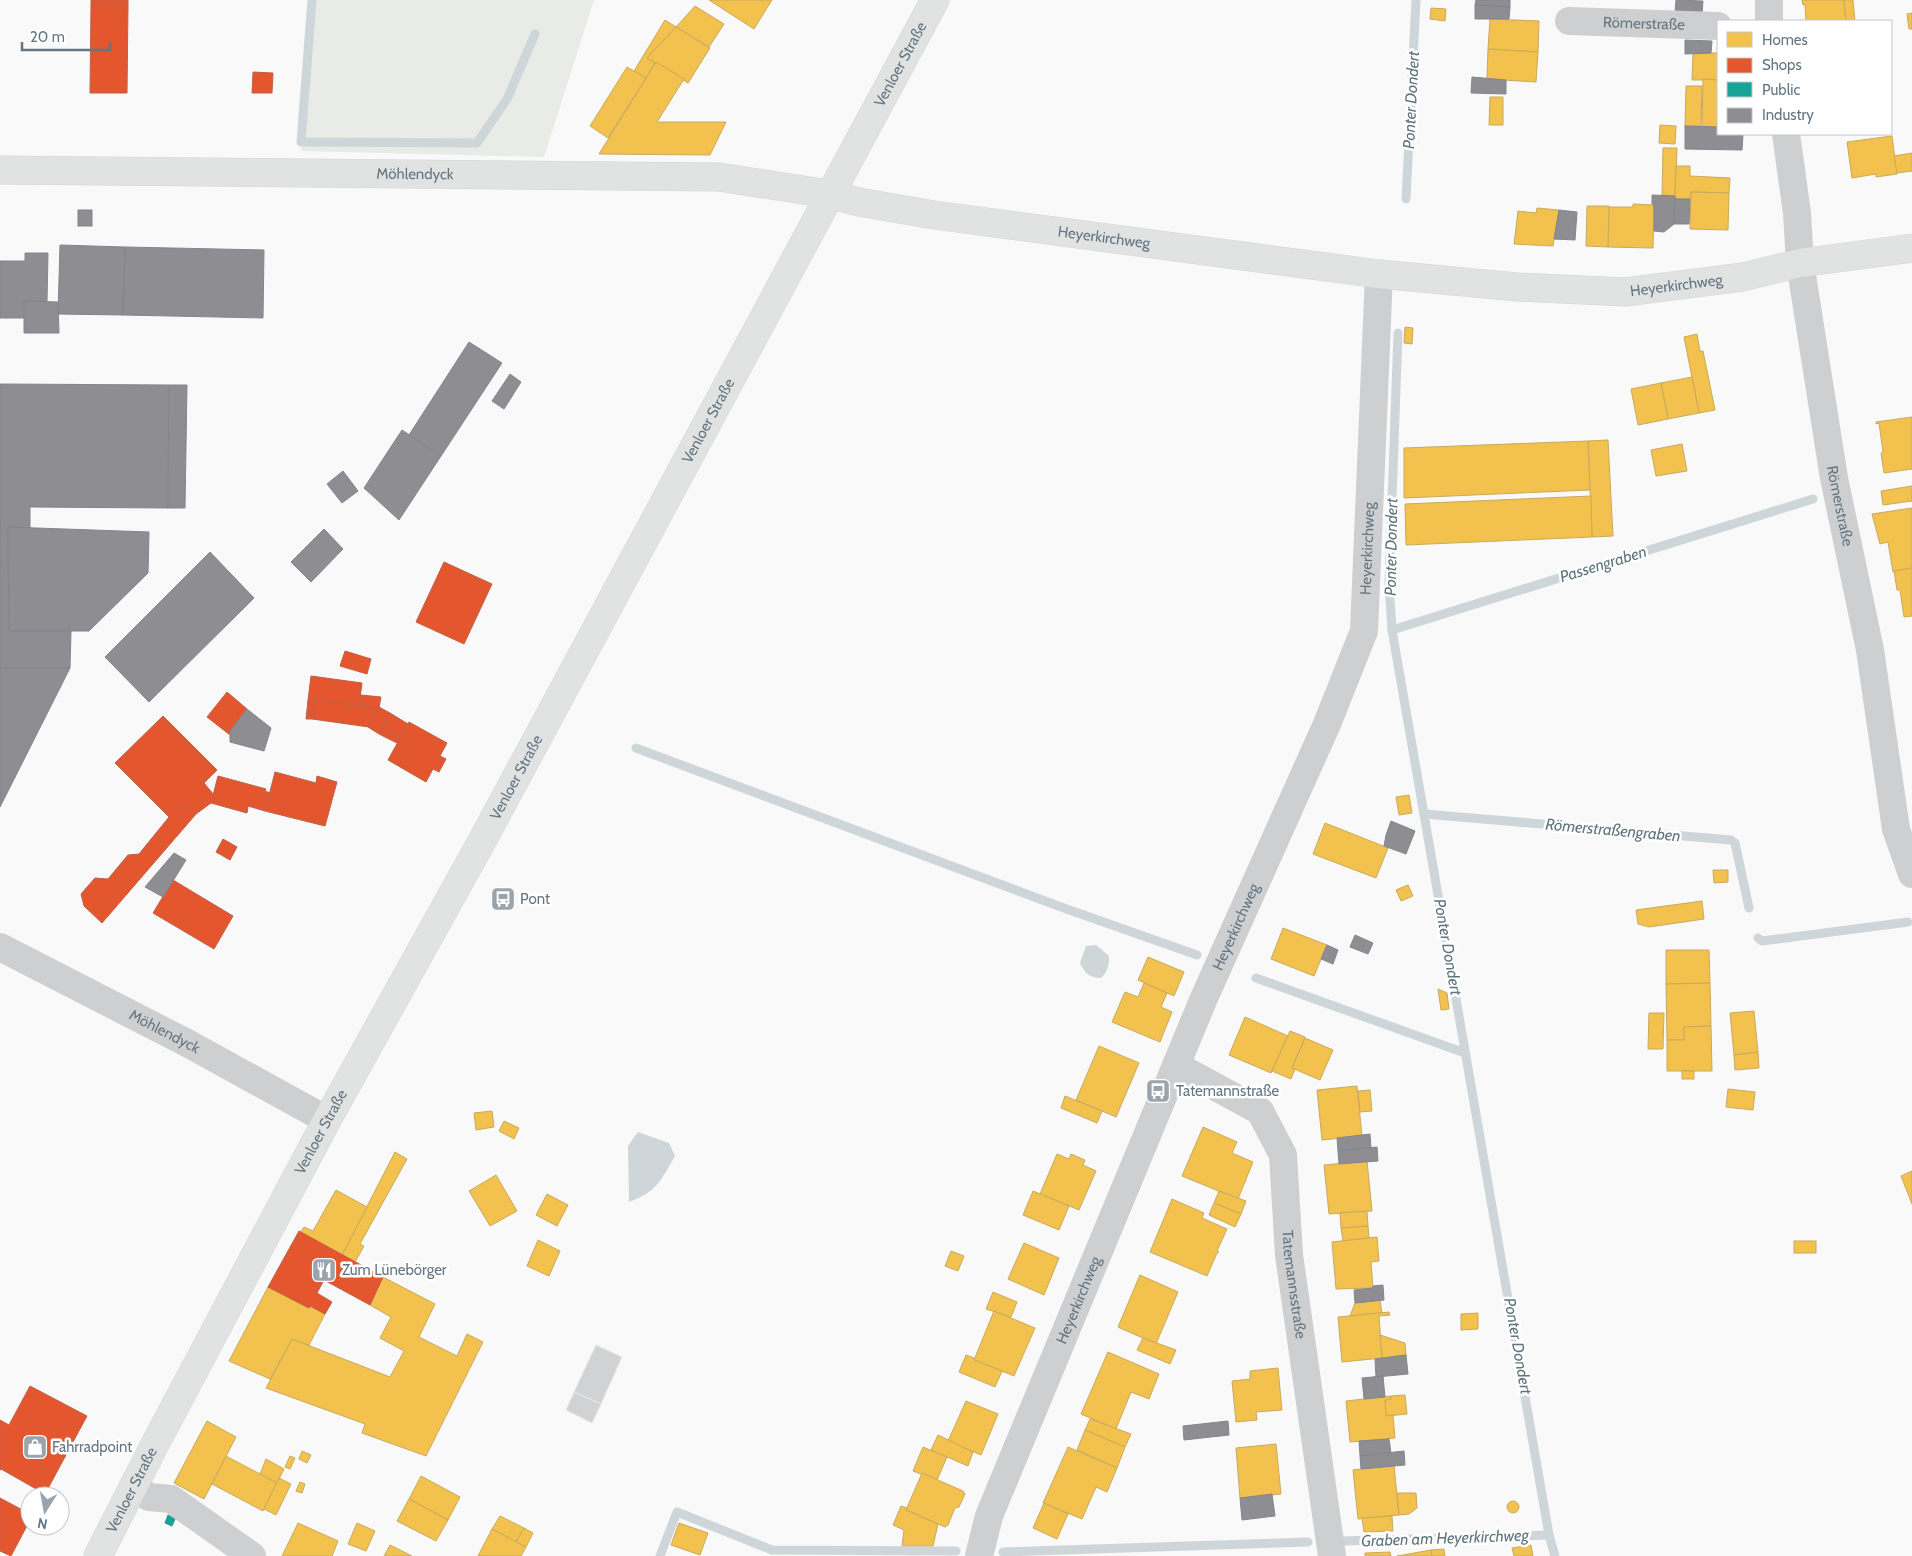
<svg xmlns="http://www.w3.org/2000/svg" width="1912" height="1556" viewBox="0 0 1912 1556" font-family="Cabin,sans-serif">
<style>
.green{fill:#e8ebe6}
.water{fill:#ced6d9}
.homes{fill:#f2c14e;stroke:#c8aa5e}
.shops{fill:#e4572e;stroke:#be6048}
.public{fill:#17a398;stroke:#2e9692}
.industry{fill:#8d8d92;stroke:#81868e}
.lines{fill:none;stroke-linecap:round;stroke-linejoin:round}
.stream{stroke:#ced6d9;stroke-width:9}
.building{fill:#d0d2d3;stroke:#e8e8e8}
.secondary-casing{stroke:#d5d6d7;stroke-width:29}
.primary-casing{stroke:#d5d6d7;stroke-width:29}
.street{stroke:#cecfd0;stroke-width:28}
.secondary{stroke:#e1e2e2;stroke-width:28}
.primary{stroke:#e1e2e2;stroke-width:28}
.labels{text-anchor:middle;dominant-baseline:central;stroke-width:5;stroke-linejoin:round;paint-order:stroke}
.street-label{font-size:15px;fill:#657683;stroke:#fff}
.poi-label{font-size:15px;fill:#657683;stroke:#fff;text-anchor:start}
.water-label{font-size:16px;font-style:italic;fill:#60757c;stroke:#fff}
</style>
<rect width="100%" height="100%" fill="#f9f9f9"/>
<polygon class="green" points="312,0 594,0 544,157 301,151"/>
<g class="water">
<path d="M1096 945 1109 956C1109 965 1108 971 1101 978 1089 978 1085 973 1080 963L1086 946Z"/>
<path d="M638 1132 669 1143 675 1156C661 1180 657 1192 629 1202L628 1146Z"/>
</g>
<g class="homes">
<polygon points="709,0 772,0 754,29"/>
<polygon points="1802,0 1844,0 1846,21 1806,21 1805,5 1803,5"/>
<polygon points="1844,0 1853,0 1855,21 1846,21"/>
<polygon points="695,6 724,24 709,47 676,27"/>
<polygon points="1431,8 1446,9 1445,21 1430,19"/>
<polygon points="1912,13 1912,29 1909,29 1907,14"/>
<polygon points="1490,19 1539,21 1538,52 1488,49"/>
<polygon points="665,20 676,27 647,58 655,63 646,78 634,71"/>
<polygon points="676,27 710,48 688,83 647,58"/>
<polygon points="1488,49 1538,52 1536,82 1487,79"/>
<polygon points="1693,53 1718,53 1718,80 1692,80"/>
<polygon points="656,62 684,79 657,122 726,122 710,155 599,154"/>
<polygon points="627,67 646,78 608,138 590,126"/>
<polygon points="1703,79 1718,80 1718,127 1702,127"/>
<polygon points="1686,86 1702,86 1701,126 1685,126"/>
<polygon points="1490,97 1503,97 1503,125 1489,125"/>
<polygon points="1660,125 1676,126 1675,144 1659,143"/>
<polygon points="1892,136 1897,174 1876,177 1876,174 1852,178 1847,142"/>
<polygon points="1663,148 1677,148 1675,196 1662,195"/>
<polygon points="1912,153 1912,171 1897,173 1894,156"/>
<polygon points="1676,166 1690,166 1690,176 1730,178 1729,193 1691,192 1690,199 1675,199"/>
<polygon points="1691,192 1729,193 1728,230 1690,229"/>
<polygon points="1633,204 1654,205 1653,248 1608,247 1609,207 1633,207"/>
<polygon points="1587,206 1609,206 1608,247 1586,246"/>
<polygon points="1537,208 1559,210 1553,246 1514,244 1518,211 1536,213"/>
<polygon points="1405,327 1413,328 1412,344 1404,343"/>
<polygon points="1697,334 1700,351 1703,351 1715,410 1699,413 1684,337"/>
<polygon points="1692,377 1699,413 1668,419 1661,383"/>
<polygon points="1661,383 1668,419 1638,425 1631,389"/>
<polygon points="1912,417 1912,469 1884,473 1881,453 1883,452 1879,423 1876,424 1876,422"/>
<polygon points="1608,440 1613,536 1592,537 1588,441"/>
<polygon points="1588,441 1590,490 1404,498 1404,448"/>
<polygon points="1682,444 1687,471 1656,476 1651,450"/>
<polygon points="1912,486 1912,501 1883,505 1881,491"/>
<polygon points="1591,496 1592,537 1406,545 1405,504"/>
<polygon points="1912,508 1912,568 1893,572 1888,542 1880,544 1872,514"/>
<polygon points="1912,568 1912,616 1904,617 1900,590 1897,590 1894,571"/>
<polygon points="1409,795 1412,813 1399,815 1396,797"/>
<polygon points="1325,823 1388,848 1376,878 1313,854"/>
<polygon points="1713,870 1728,870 1728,882 1714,883"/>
<polygon points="1408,885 1413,896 1401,901 1396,890"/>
<polygon points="1702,901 1704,919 1649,927 1638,924 1636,910"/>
<polygon points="1283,928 1327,945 1314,976 1271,959"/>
<polygon points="1666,950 1709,950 1710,983 1666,984"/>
<polygon points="1148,957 1184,972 1174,996 1138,980"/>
<polygon points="1144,983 1167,993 1161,1007 1172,1012 1160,1042 1112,1022 1125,992 1138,997"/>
<polygon points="1710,983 1711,1026 1684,1027 1684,1040 1667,1040 1666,984"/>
<polygon points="1438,989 1447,993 1449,1009 1441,1010"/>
<polygon points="1754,1011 1758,1052 1734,1055 1730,1013"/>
<polygon points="1649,1013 1664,1013 1663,1049 1648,1049"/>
<polygon points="1245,1017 1288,1036 1271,1073 1229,1055"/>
<polygon points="1711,1026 1712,1071 1667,1071 1667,1040 1684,1040 1684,1027"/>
<polygon points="1290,1031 1305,1037 1292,1068 1295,1069 1291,1079 1272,1071"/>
<polygon points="1305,1038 1333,1050 1320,1080 1292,1068"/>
<polygon points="1099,1046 1139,1063 1116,1117 1076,1100"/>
<polygon points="1758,1052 1759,1068 1735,1070 1734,1055"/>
<rect x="1682" y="1071" width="12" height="8"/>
<polygon points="1357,1086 1362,1136 1322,1140 1317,1090"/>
<polygon points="1728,1089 1755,1092 1753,1110 1726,1107"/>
<polygon points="1370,1090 1372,1111 1360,1112 1358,1091"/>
<polygon points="1065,1096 1102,1111 1097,1123 1061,1108"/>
<polygon points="492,1111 494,1127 476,1130 474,1113"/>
<polygon points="504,1121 519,1128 514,1139 499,1131"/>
<polygon points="1203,1127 1237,1142 1232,1153 1253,1162 1238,1199 1182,1176"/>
<polygon points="395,1152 407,1159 360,1244 364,1246 355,1262 342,1255"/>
<polygon points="1057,1154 1069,1159 1071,1154 1085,1160 1083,1165 1096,1171 1079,1210 1040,1194"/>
<polygon points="1367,1161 1372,1211 1329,1214 1324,1165"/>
<polygon points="1912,1171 1912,1204 1901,1176"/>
<polygon points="496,1175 517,1211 490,1226 469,1191"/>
<polygon points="336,1190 367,1207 342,1255 300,1233 304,1227 313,1231"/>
<polygon points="1033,1191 1069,1206 1059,1230 1023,1215"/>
<polygon points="1219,1191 1246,1201 1241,1214 1214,1203"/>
<polygon points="547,1194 568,1205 557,1226 536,1215"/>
<polygon points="1172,1199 1204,1213 1202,1218 1227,1229 1217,1251 1219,1252 1217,1253 1207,1276 1150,1252"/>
<polygon points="1214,1203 1241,1214 1235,1227 1209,1215"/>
<polygon points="1367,1211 1368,1226 1341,1228 1340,1213"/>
<polygon points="1368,1226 1369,1238 1343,1241 1341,1228"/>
<polygon points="1377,1237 1379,1261 1371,1262 1373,1288 1336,1289 1332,1242"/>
<polygon points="538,1240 560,1251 549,1276 527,1266"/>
<rect x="1794" y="1241" width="22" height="12"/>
<polygon points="1024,1243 1059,1258 1044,1295 1008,1279"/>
<polygon points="951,1251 964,1256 958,1271 945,1266"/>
<polygon points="1140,1275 1178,1292 1156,1344 1118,1327"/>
<polygon points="383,1277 435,1304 419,1337 457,1356 467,1334 483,1342 426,1456 362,1433 365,1424 266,1388 292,1339 390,1377 404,1351 380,1338 391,1317 370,1305"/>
<polygon points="268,1287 309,1308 310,1306 325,1314 309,1345 292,1339 270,1379 229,1361"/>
<polygon points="993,1292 1017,1302 1011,1317 986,1309"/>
<polygon points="1380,1300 1382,1313 1350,1316 1355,1303"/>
<polygon points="994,1311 1035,1328 1014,1376 974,1360"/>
<polygon points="1389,1312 1390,1315 1379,1316 1382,1358 1342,1362 1338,1317"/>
<polygon points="1478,1313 1478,1329 1461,1330 1461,1314"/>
<polygon points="1380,1335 1405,1343 1406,1355 1382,1358"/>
<polygon points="1143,1338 1176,1350 1170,1364 1137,1350"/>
<polygon points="1108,1352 1159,1374 1149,1399 1131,1392 1116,1429 1081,1414"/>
<polygon points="966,1355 974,1358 974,1360 1002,1371 995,1387 959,1372"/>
<polygon points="1278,1368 1282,1410 1256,1412 1257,1420 1236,1422 1232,1381 1250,1379 1250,1371"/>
<polygon points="1405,1395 1407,1414 1386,1416 1385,1400 1391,1399 1391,1396"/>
<polygon points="1391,1396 1391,1399 1385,1400 1386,1416 1393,1415 1395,1438 1350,1442 1346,1401"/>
<polygon points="966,1401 998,1414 981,1455 948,1441"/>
<polygon points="1090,1419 1131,1434 1125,1447 1085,1430"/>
<polygon points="207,1421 236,1437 204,1499 174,1483"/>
<polygon points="1085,1430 1125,1447 1117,1468 1077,1450"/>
<polygon points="938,1435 973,1452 968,1466 931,1450"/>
<polygon points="1276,1444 1281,1494 1240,1498 1236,1448"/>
<polygon points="923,1447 947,1457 937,1480 913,1471"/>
<polygon points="1068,1447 1117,1468 1107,1492 1096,1487 1082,1519 1043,1503"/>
<polygon points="302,1451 311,1455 307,1463 299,1459"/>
<polygon points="226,1456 277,1483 263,1511 212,1484"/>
<polygon points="290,1456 295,1458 290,1469 285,1467"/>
<polygon points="266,1459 284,1469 277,1483 260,1474"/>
<polygon points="1394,1465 1399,1515 1358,1519 1353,1470"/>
<polygon points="922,1473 963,1491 965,1494 959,1507 955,1508 948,1525 945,1527 906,1510"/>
<polygon points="421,1476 460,1497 448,1520 409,1499"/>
<polygon points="279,1478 291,1484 276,1515 264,1509"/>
<polygon points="300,1482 305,1484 302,1493 296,1491"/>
<polygon points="1397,1493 1416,1493 1417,1508 1409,1514 1399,1515"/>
<polygon points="409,1499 448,1520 436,1541 397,1521"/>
<circle cx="1513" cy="1507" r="6"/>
<polygon points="1044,1503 1068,1514 1057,1539 1033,1528"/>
<polygon points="901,1506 907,1508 906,1510 938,1524 933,1546 902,1546 904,1530 893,1525"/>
<polygon points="500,1516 524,1528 516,1542 492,1529"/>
<polygon points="1392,1516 1393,1531 1364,1532 1362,1518"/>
<polygon points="298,1523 338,1541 332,1556 282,1556"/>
<polygon points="357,1523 375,1531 366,1551 348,1544"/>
<polygon points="679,1523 708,1533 700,1555 671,1545"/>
<polygon points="524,1528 533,1533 526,1547 516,1542"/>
<polygon points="492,1529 526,1547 521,1556 478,1556"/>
<polygon points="390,1545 412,1556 384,1556"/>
<polygon points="1531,1545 1533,1556 1514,1556 1512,1548"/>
<polygon points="1444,1549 1445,1556 1432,1556 1431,1550"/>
<polygon points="1431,1550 1432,1556 1397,1556"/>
<polygon points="1390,1552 1391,1556 1365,1556 1365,1553"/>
</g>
<g class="shops">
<rect x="91" y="0" width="37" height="5"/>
<polygon points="91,5 128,5 127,93 90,93"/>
<polygon points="253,72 273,73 272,93 252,93"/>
<polygon points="444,562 492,584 464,644 416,622"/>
<polygon points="345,651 371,659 367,674 340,666"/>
<polygon points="311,676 362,683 359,706 314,699 314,701 308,700"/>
<polygon points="227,692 247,709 230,731 230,735 207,717"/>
<polygon points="361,695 381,697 379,708 359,706"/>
<polygon points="314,699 359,706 379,708 369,727 312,719"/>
<polygon points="308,700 314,701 312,719 306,719"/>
<polygon points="379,707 390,713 379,734 368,727"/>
<polygon points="390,713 408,724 400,738 390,732 387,738 379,734"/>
<polygon points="163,716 217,770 204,783 214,795 211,803 196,814 183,803 169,817 115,763"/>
<polygon points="409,722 447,743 440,756 446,759 439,772 433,769 426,782 388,760"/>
<polygon points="390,732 400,738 397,743 387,738"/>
<polygon points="275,772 316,783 317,776 337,782 325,826 265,811"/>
<polygon points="218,776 266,789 265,791 270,793 265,811 248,806 247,813 211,803"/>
<polygon points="183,803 196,814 102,923 84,906 81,894 95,878 108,879 128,855 139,854 169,817"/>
<polygon points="223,839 237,847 230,860 216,852"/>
<polygon points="173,880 233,916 214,949 153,913"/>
<polygon points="299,1231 383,1277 370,1305 324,1280 317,1293 332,1302 325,1314 310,1306 309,1308 268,1287"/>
<polygon points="30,1386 87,1416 45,1494 1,1469 0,1470 0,1420 9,1425"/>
<polygon points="0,1498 30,1514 30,1520 11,1556 0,1551"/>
</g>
<polygon class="public" points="168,1515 175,1519 172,1526 165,1523"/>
<g class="industry">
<polygon points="1476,0 1510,0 1510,7 1475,5"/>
<polygon points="1676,0 1703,1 1702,14 1675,14"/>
<polygon points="1475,5 1510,7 1509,19 1475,19"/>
<polygon points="1685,40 1712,41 1711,53 1685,54"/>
<polygon points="1472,77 1506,80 1506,94 1471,93"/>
<polygon points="1685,126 1718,127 1718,134 1743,134 1742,150 1685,149"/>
<polygon points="1652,195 1675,196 1674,224 1664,232 1654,231 1654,205 1652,204"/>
<polygon points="1675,199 1690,199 1689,224 1674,224"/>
<rect x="78" y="210" width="14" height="16"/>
<polygon points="1559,210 1577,212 1575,240 1554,239"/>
<polygon points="60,245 125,247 123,315 58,314"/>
<polygon points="125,247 264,250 263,318 123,315"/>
<polygon points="25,253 48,253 47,302 24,301 24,318 0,318 0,261 25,261"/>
<polygon points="24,301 58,302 59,333 24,333"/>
<polygon points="469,342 502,363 441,456 409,435"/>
<polygon points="510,374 521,382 504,409 492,401"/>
<polygon points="0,384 169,385 168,508 30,507 30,528 8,527 9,631 71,631 70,668 0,668"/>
<polygon points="169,385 187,385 185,508 168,508"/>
<polygon points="402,430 441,456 399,520 364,488"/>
<polygon points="343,471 358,491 342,503 327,484"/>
<polygon points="8,527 149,532 148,573 89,631 9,631"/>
<polygon points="324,529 343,549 311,582 291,562"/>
<polygon points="210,552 254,598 149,702 105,657"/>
<polygon points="0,668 70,668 0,807"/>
<polygon points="247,709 271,728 264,751 230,742 230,731"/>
<polygon points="1391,821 1415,831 1406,854 1384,846 1386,835"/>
<polygon points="174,853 186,860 163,897 145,887"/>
<polygon points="1355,935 1373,943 1368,954 1350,947"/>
<polygon points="1327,945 1338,950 1333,964 1321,959"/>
<polygon points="1370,1134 1371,1148 1338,1151 1337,1138"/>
<polygon points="1377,1147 1378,1161 1339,1164 1338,1151"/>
<polygon points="1383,1285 1384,1300 1355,1303 1354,1290 1373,1288 1373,1286"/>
<polygon points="1406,1355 1408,1374 1376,1377 1375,1359"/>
<polygon points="1383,1376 1385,1397 1364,1399 1362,1378"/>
<polygon points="1228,1421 1229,1435 1184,1440 1183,1426"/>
<polygon points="1389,1439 1391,1453 1360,1456 1359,1441"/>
<polygon points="1404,1451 1405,1465 1361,1469 1360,1456"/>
<polygon points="1272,1494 1275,1516 1242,1520 1240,1498"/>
</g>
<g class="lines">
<g class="stream">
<polyline points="312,0 301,142 477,143 507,99 535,34"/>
<polyline points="1406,199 1416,0"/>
<polyline points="1398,333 1389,583 1392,630 1549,1535 1555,1556"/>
<polyline points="1392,630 1813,499"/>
<polyline points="636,748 1061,907 1197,955"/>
<polyline points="1424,814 1731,840 1735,843 1749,908"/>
<polyline points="1758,938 1762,941 1908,922"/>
<polyline points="1256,978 1465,1053"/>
<polyline points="1341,1541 1549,1535"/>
<polyline points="1003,1552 1308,1542"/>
<polyline points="660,1556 677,1512 772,1550 956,1551"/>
</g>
</g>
<g class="building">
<polygon points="596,1345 622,1357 601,1404 574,1392"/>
<polygon points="574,1392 601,1404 592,1423 566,1410"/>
</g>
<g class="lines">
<defs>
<g id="secondary">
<path id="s6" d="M0 170 719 177 829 194 859 202 934 215 1379 274 1517 287 1625 292 1743 277 1800 263 1912 248"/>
</g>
<g id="primary">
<path id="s7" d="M98 1556 154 1446 327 1120 482 841 935 0"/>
</g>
</defs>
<use href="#secondary" class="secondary-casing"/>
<use href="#primary" class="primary-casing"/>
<g class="street">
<polyline points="1769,0 1769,21"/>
<path id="s1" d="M1569 21 1718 26"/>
<path id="s2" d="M1786 134 1797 213 1800 263 1834 478 1870 650 1896 829 1912 874"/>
<path id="s3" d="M0 947 189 1044 327 1120"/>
<path id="s4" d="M1177 1066 1260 1111 1283 1155 1289 1255 1332 1556"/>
<polyline points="134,1487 149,1497 171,1499 252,1556"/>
<path id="s5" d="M979 1556 989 1516 1204 998 1327 724 1364 631 1379 274"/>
</g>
<use href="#secondary" class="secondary"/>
<use href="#primary" class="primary"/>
</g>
<defs>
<symbol id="bus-square" viewBox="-11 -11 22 22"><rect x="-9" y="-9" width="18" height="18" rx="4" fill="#99a4ac" stroke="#fff"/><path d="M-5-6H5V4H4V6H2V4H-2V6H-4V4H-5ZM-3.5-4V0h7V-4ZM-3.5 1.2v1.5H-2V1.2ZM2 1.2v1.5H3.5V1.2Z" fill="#fff"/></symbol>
<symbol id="restaurant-square" viewBox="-11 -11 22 22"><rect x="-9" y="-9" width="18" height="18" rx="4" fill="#99a4ac" stroke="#fff"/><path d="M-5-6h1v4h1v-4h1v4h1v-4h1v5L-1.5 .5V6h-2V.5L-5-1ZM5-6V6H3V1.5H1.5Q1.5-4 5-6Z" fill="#fff"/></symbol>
<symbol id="shop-square" viewBox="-11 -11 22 22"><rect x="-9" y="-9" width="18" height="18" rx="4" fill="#99a4ac" stroke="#fff"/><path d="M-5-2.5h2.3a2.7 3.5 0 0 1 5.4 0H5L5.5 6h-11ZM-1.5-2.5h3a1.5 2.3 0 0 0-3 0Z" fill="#fff"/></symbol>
</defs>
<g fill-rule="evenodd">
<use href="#bus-square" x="489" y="885" width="28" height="28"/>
<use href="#bus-square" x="1144" y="1077" width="28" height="28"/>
<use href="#restaurant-square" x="310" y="1256" width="28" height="28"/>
<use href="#shop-square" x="21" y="1433" width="28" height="28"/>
</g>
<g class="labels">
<g class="street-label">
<text stroke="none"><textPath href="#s1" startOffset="75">Römerstraße</textPath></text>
<text stroke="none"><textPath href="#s7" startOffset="1694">Venloer Straße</textPath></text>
<text stroke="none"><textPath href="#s6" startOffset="415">Möhlendyck</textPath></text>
<text stroke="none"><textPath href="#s6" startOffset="1109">Heyerkirchweg</textPath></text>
<text stroke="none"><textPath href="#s6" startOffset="1685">Heyerkirchweg</textPath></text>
<text stroke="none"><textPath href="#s7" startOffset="1289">Venloer Straße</textPath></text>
<text stroke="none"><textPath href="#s2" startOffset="376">Römerstraße</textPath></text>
<text stroke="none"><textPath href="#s5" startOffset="1085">Heyerkirchweg</textPath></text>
<text stroke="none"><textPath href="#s7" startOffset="884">Venloer Straße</textPath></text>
<text stroke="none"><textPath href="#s5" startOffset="680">Heyerkirchweg</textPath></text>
<text stroke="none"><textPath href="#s3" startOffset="185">Möhlendyck</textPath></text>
<text stroke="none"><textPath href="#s7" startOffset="479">Venloer Straße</textPath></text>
<text stroke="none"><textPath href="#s4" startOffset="274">Tatemannsstraße</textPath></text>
<text stroke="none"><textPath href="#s5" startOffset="275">Heyerkirchweg</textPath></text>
<text stroke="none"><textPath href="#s7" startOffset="74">Venloer Straße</textPath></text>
</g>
<g class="poi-label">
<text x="520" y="899">Pont</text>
<text x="1176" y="1091">Tatemannstraße</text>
<text x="342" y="1270">Zum Lünebörger</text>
<text x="52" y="1447">Fahrradpoint</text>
</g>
<g class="water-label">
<text transform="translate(1411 100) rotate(-87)">Ponter Dondert</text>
<text transform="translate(1391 547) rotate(-89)">Ponter Dondert</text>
<text transform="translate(1603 564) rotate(-17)">Passengraben</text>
<text transform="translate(1613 830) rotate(5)">Römerstraßengraben</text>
<text transform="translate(1448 947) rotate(80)">Ponter Dondert</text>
<text transform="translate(1518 1346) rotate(80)">Ponter Dondert</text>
<text transform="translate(1445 1538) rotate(-2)">Graben am Heyerkirchweg</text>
</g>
</g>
<rect x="1717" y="20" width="175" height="115" fill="#ffffff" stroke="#c1c8cd"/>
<rect x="1727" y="32" width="25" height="15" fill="#f2c14e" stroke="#c1c8cd"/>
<text x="1762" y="45" font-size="15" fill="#657683">Homes</text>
<rect x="1727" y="58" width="25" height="15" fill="#e4572e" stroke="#c1c8cd"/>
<text x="1762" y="70" font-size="15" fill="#657683">Shops</text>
<rect x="1727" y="82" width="25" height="15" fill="#17a398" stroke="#c1c8cd"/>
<text x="1762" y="95" font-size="15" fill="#657683">Public</text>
<rect x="1727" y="108" width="25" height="15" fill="#8d8d92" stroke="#c1c8cd"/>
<text x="1762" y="120" font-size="15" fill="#657683">Industry</text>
<g transform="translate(45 1511) rotate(191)"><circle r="24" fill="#ffffff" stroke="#c1c8cd"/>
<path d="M0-4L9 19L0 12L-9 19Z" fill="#99a4ac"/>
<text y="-8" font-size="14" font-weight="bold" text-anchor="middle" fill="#657683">N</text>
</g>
<path d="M22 42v8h88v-8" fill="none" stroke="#657683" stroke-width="2.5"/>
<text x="30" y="42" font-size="15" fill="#657683" stroke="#ffffff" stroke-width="4" paint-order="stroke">20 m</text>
</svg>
